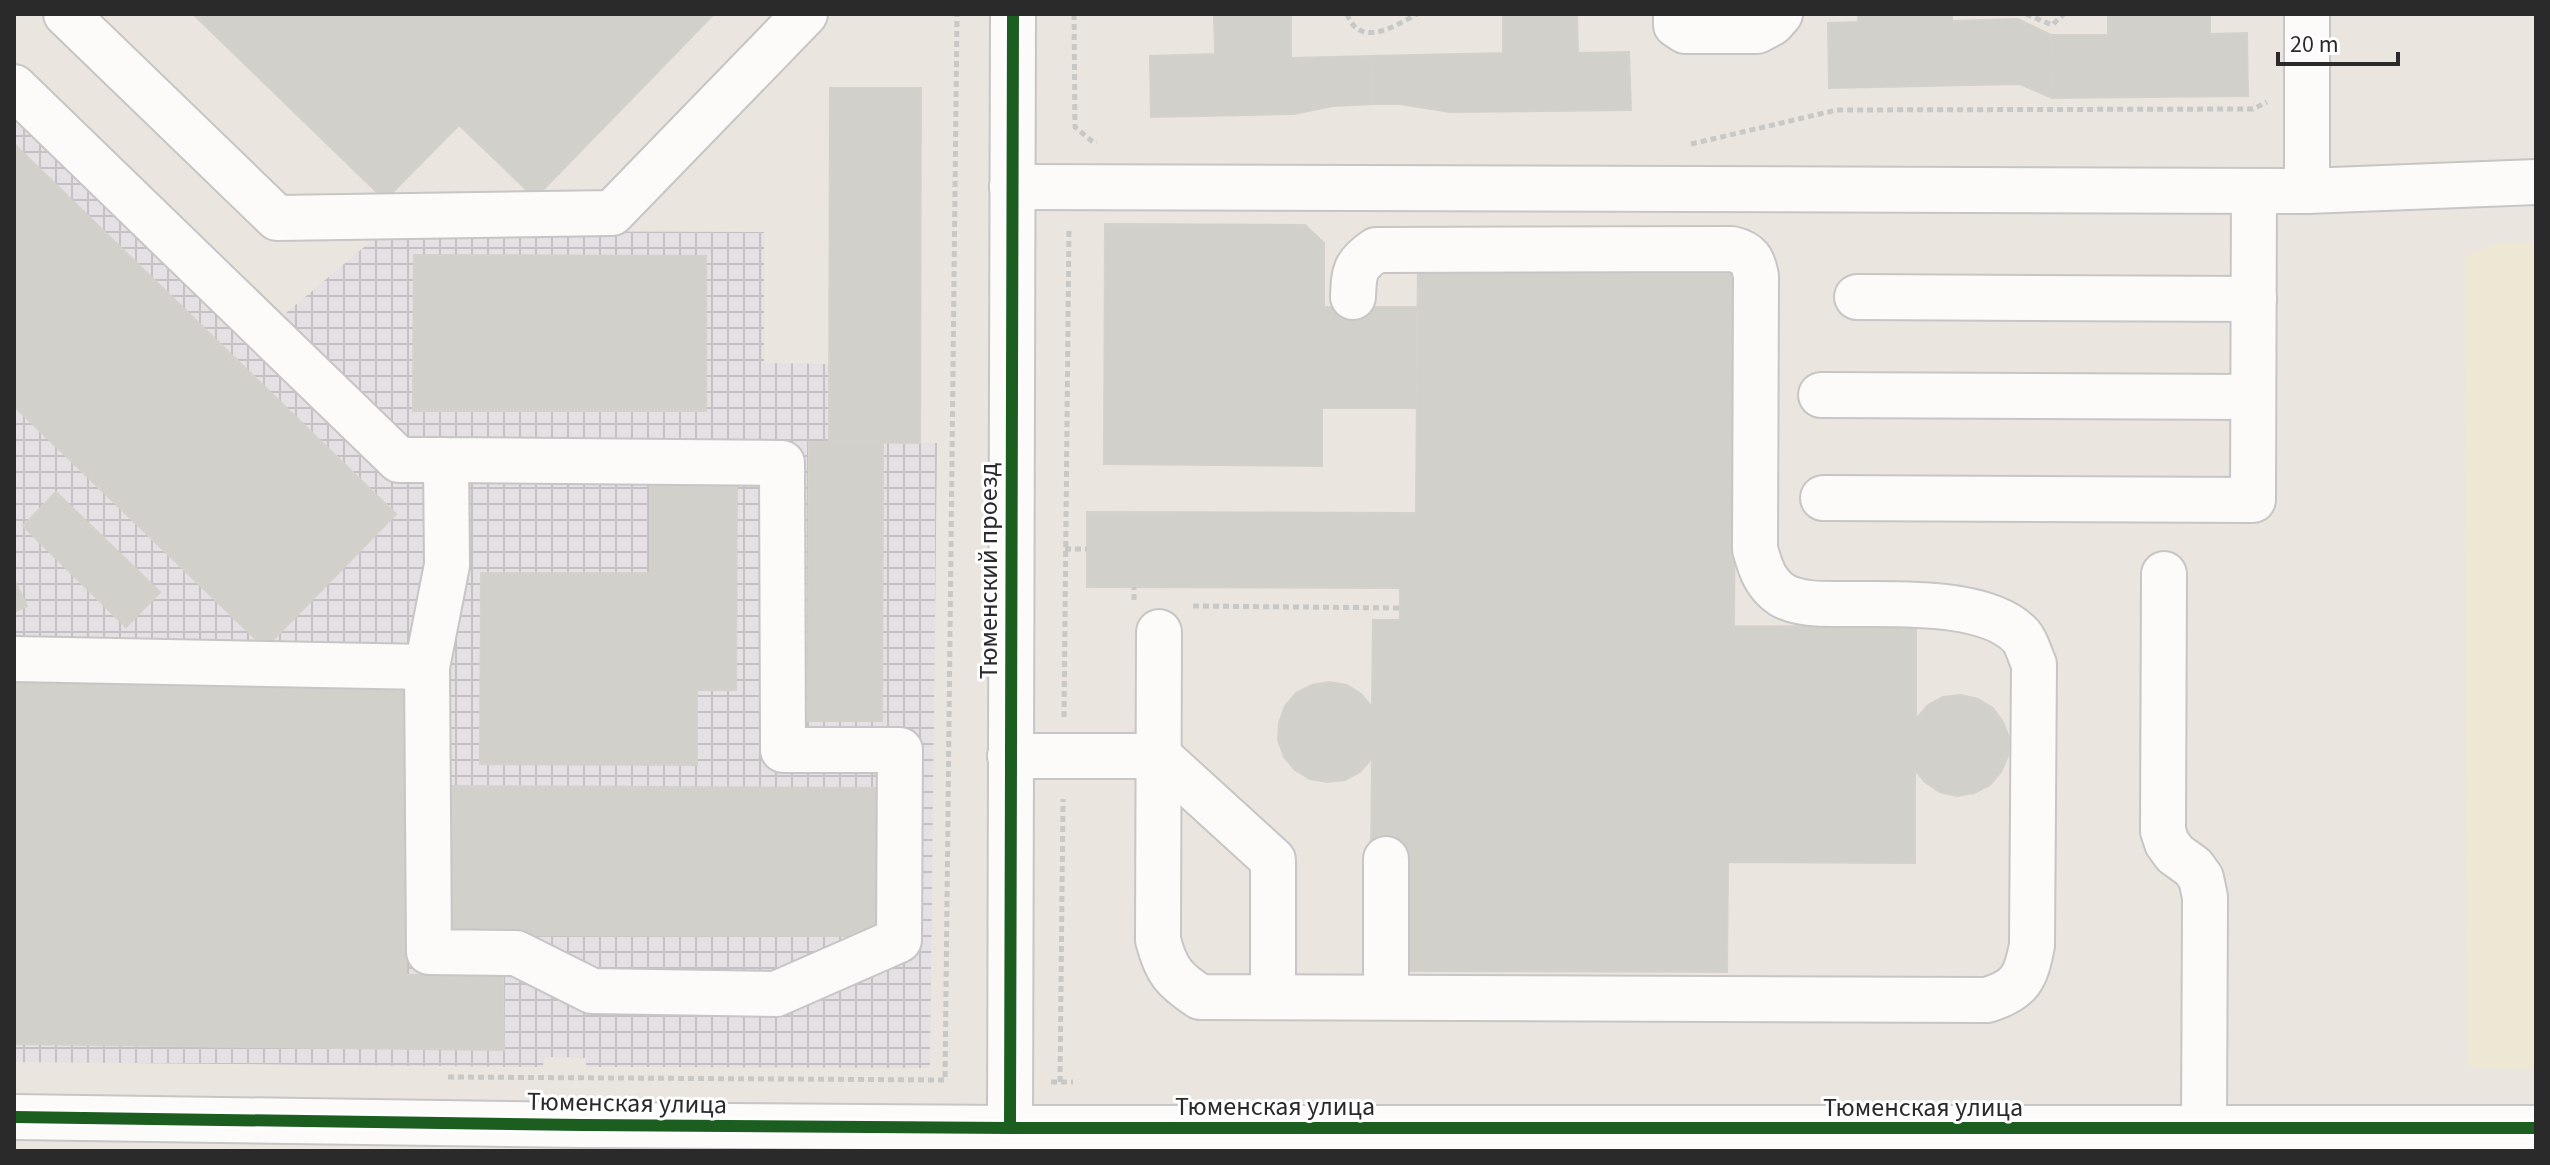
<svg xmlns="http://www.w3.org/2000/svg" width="2550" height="1165" viewBox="0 0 2550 1165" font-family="'Source Sans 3',sans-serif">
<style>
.industrial{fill:url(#industrial-grid)}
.education{fill:#eee7d3}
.building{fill:#d2d0cb;stroke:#d4d1cb;stroke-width:2}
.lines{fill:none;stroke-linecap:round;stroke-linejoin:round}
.minor-casing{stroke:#c7c5c5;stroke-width:48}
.path{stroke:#c8c8c7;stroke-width:5;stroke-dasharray:6 4;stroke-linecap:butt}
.minor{stroke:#fcfbfa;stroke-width:44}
.cycleway-casing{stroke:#fff;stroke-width:17}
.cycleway{stroke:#1b5e20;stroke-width:12}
.labels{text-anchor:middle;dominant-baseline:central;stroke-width:6;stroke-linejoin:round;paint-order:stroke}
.street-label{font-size:26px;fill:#2a2a2a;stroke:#fff}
</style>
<defs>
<pattern id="industrial-grid" width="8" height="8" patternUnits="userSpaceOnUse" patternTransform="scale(2)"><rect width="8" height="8" fill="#e4e0e3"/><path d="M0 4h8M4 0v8" fill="none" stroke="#c4c0c3"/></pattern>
</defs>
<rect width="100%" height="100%" fill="#eae6df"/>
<polygon class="industrial" points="14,58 279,319 383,231 764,232 764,363 829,364 829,442 937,443 930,1068 586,1067 586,1058 563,1057 544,1057 543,1067 14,1062"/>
<polygon class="education" points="2536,242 2536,1069 2467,1068 2465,256 2496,244"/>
<g class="building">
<polygon points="193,14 714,14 535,198 459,125 385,200"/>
<polygon points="1214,14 1291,14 1291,58 1371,56 1372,104 1333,106 1294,114 1151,117 1150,56 1215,54"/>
<polygon points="1503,14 1577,14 1578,53 1629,52 1631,110 1450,112 1400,104 1372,104 1371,56 1503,53"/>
<polygon points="1858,14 1952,14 1952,21 2018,19 2051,35 2052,98 2020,84 1829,88 1828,23 1858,22"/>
<polygon points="2108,14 2210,14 2210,34 2247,33 2248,96 2052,98 2051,35 2108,35"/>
<polygon points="830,88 921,88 920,443 829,442"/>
<polygon points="14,144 396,514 265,648 14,406"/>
<polygon points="1105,224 1305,225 1324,243 1324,307 1417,307 1417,408 1322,408 1322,466 1104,464"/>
<polygon points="414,255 706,256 706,411 413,411"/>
<polygon points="1418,256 1736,257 1734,626 1916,627 1916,719 1928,705 1943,697 1961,695 1978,699 1993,708 2003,722 2009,738 2008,756 2001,772 1990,785 1974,793 1957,796 1940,792 1925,782 1915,770 1915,863 1728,862 1727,972 1410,971 1410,859 1371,859 1372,758 1360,772 1345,780 1327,782 1310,779 1295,770 1284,757 1278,740 1279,723 1285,706 1296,693 1312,685 1329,682 1347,685 1361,694 1372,707 1373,620 1400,620 1400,588 1087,587 1087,512 1416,513"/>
<polygon points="809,442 883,442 882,721 808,721"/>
<polygon points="650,485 737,485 736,690 697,690 697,765 480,764 481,573 650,573"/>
<polygon points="56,492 160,592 126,627 23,526"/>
<polygon points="14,579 27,606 14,612"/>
<polygon points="14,671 408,679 406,975 503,974 504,1050 14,1044"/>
<polygon points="440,786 878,788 878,936 440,935"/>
</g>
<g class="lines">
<defs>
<g id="minor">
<polyline points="66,14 277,218 612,213 805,14"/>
<polyline points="1676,14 1676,25 1685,31 1757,31 1772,23 1780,14"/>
<polyline points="14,87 399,460 446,460 782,463 783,750 900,750 899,940 776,994 592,991 516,953 429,952 427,667 447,565 446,460"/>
<polyline points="1012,187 2307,191 2536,182"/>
<polyline points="2307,191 2307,14"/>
<polyline points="1857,297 2254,299"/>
<polyline points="1821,395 2253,397"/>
<polyline points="1823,498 2253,500 2254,191"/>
<polyline points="2164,574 2163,831 2167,843 2175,854 2193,867 2201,878 2205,897 2204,1128"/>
<path d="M1159 632 1158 940C1166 971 1174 980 1200 997L1987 1000C2020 990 2026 978 2032 945L2034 664C2030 656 2027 643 2021 636 1986 598 1890 605 1843 604 1824 604 1799 605 1782 595 1765 584 1760 567 1755 549L1756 276C1753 260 1749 253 1732 249L1376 250C1354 265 1354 272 1353 297"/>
<polyline points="14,659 427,667"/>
<polyline points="1010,756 1159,756 1273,860 1273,997"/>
<polyline points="1386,859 1386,997"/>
<polyline points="14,1117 583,1125 1010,1128 2536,1128"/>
<polyline points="1010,1128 1013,14"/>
</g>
</defs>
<use href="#minor" class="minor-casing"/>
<g class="path">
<polyline points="1074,14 1075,127 1093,142 1097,142"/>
<path d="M1347 14C1360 49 1395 26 1417 14"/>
<polyline points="2026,14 2052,25 2064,14"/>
<polyline points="1691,144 1837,110 2253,109 2267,102"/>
<polyline points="1065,549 1087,549"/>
<polyline points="1134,600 1134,587"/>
<polyline points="1193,606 1400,608"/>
<polyline points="1064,717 1069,227"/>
<polyline points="448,1077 945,1080 957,14"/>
<polyline points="1051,1082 1073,1082"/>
<polyline points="1060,1082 1063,799"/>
</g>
<use href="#minor" class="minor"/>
<defs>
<g id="cycleway">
<polyline points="14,1117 583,1125 1010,1128 2536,1128"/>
<polyline points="1010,1128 1013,14"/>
</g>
</defs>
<use href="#cycleway" class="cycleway-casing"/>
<use href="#cycleway" class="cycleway"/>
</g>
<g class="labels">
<g class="street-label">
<text transform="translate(988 571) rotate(-90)">Тюменский проезд</text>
<text transform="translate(627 1103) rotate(1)">Тюменская улица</text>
<text x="1275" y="1106">Тюменская улица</text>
<text x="1923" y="1107">Тюменская улица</text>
</g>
</g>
<rect width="2550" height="1165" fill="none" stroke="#2a2a2a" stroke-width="32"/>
<path d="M2278 52v12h120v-12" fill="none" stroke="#2a2a2a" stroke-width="4"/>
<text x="2290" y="52" font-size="24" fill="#2a2a2a" stroke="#ffffff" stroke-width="6" paint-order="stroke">20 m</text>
</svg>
